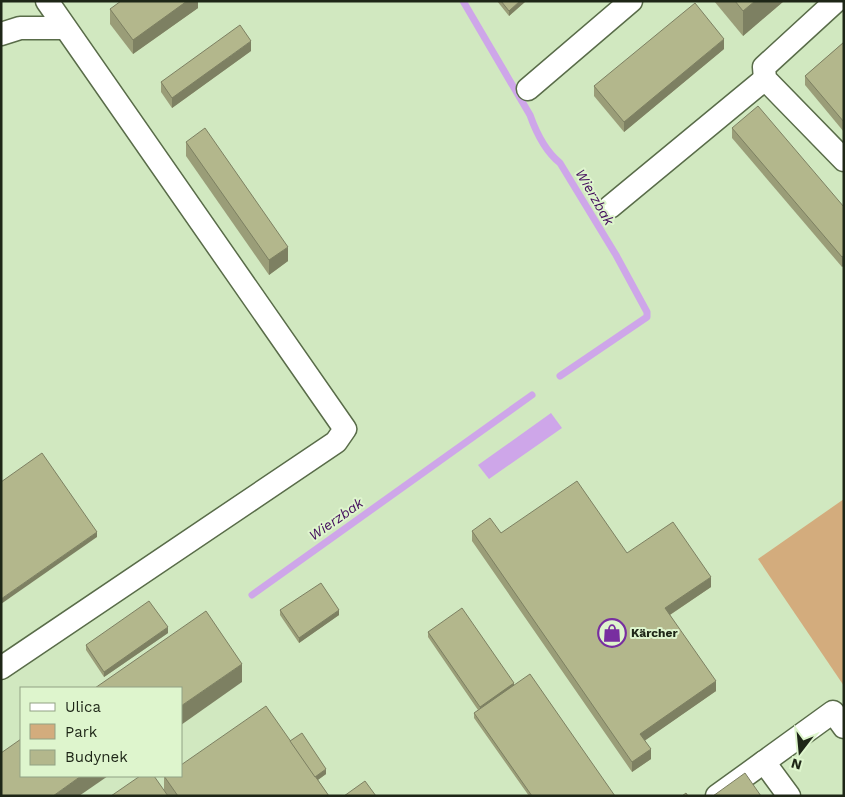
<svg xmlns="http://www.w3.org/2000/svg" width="845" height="797" viewBox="0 0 845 797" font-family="'Work Sans',sans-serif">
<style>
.green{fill:#d3ac7d}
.water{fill:#cea6e9}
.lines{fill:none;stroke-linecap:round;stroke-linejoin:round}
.stream{stroke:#cea6e9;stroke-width:7}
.minor-casing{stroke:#596c49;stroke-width:25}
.minor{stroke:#fff;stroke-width:22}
.wall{fill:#9a9d78}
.shaded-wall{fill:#7d8062}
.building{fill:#b3b78c;stroke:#7d8062}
.labels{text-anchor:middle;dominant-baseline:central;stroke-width:4;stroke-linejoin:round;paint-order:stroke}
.poi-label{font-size:12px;font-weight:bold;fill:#1e2617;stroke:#def5cd;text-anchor:start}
.water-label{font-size:14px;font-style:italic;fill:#410a5b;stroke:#def5cd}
</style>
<rect width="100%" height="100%" fill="#d1e8c0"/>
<polygon class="green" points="844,499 844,686 758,559"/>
<polygon class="water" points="551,413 562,428 489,479 478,465"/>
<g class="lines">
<g class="stream">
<path d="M463 1 530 115C536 132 545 151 560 163L616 255 647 312V317L560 376"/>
<polyline points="252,595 532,395"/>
</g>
<defs>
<g id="minor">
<polyline points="836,1 764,67 765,79 844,160"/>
<polyline points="1,34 20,28 65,28"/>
<polyline points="528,89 631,1"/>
<polyline points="610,207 765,79"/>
<polyline points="1,668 336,442 345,429 47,1"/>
<polyline points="717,796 764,762"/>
<polyline points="789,796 764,762 833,712 844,727"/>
</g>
</defs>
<use href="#minor" class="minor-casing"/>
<use href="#minor" class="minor"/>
</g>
<g class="wall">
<polygon points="198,1 198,8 133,54 110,24 110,9"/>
<polygon points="497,1 526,1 509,16"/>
<polygon points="714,1 784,1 743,36"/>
<polygon points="844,42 844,132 805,85 805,76"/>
<polygon points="724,49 624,132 594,96 594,86"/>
<polygon points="251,51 172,108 161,92 161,82"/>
<polygon points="732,128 844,207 844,265 842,267 732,138"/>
<polygon points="186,142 288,261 269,275 186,156"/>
<polygon points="472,531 501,533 627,553 711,587 670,615 716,691 645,740 651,759 632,772 472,541"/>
<polygon points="280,610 339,615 299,643 280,615"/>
<polygon points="428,632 514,685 615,796 529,796 474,718 474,713 478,710 428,637"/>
<polygon points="168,633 104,677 86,650 86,645"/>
<polygon points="290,741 326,774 318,780 329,796 168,796 164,791 164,776"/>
</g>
<g class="shaded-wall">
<polygon points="187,1 198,1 198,8 133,54 133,40"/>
<polygon points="520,1 526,1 509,16 509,11"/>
<polygon points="755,1 784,1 743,36 743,11"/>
<polygon points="724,39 724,49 624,132 624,122"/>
<polygon points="251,41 251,51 172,108 172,98"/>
<polygon points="288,247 288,261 269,275 269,260"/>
<polygon points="844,255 844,265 842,267 842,257"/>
<polygon points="97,532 97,537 1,604 1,599"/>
<polygon points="711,577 711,587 665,618 665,608"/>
<polygon points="339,610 339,615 299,643 299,638"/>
<polygon points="168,627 168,633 104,677 104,672"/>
<polygon points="242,664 242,682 181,725 181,706"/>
<polygon points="716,681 716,691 640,744 640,734"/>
<polygon points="514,683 514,688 480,712 480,707"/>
<polygon points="651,749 651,759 632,772 632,762"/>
<polygon points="326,769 326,774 312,784 312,779"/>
<polygon points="81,776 108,776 79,796 53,796"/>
</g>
<g class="building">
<polygon points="121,1 187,1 133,40 110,9"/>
<polygon points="501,1 520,1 509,11"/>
<polygon points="735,1 755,1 743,11"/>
<polygon points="695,3 724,39 624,122 594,86"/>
<polygon points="240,25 251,41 172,98 161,82"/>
<polygon points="844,42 844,122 805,76"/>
<polygon points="758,106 844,207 844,255 842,257 732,128"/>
<polygon points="205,128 288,247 269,260 186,142"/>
<polygon points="42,453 97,532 1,599 1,482"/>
<polygon points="577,481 627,553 673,522 711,577 665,608 716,681 640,734 651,749 632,762 472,531 490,518 501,533"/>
<polygon points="321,583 339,610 299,638 280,610"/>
<polygon points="149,601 168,627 104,672 86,645"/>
<polygon points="462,608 514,683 480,707 428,632"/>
<polygon points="206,611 242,664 181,706 181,688 95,688"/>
<polygon points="530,674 615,796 532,796 474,713"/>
<polygon points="266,706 329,796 178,796 164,776 181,776 181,765"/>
<polygon points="302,733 326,769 315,777 290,741"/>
<polygon points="21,739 21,776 81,776 53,796 1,796 1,753"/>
<polygon points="745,773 761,796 713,796"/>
<polygon points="140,776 154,776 168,796 111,796"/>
<polygon points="365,781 376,796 344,796"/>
<polygon points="686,793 688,796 682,796"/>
</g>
<defs>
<symbol id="shop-ring" viewBox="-11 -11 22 22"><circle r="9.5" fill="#def5cd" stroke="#782ea0" stroke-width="1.5"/><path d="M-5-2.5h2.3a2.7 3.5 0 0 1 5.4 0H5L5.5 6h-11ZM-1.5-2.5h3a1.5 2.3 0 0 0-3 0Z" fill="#782ea0"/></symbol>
</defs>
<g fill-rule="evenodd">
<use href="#shop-ring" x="596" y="617" width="32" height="32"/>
</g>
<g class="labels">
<g class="poi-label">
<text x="631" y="633">Kärcher</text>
</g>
<g class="water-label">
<text transform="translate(595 197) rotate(60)">Wierzbak</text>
<text transform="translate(336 519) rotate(-35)">Wierzbak</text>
</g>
</g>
<rect width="845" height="797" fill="none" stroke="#1e2617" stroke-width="5"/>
<rect x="20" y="687" width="162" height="90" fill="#def5cd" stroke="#91a284"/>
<rect x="30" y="703" width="25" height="8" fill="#ffffff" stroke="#91a284"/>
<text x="65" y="712" font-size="15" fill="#1e2617">Ulica</text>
<rect x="30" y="724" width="25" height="15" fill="#d3ac7d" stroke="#91a284"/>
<text x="65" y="737" font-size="15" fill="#1e2617">Park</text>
<rect x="30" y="750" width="25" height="15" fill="#b3b78c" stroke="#91a284"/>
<text x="65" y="762" font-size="15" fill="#1e2617">Budynek</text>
<g transform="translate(800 752) rotate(196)" stroke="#def5cd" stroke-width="4" paint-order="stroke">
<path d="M0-4L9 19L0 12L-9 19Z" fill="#1e2617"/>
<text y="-8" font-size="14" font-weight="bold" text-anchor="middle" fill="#1e2617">N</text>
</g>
</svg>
